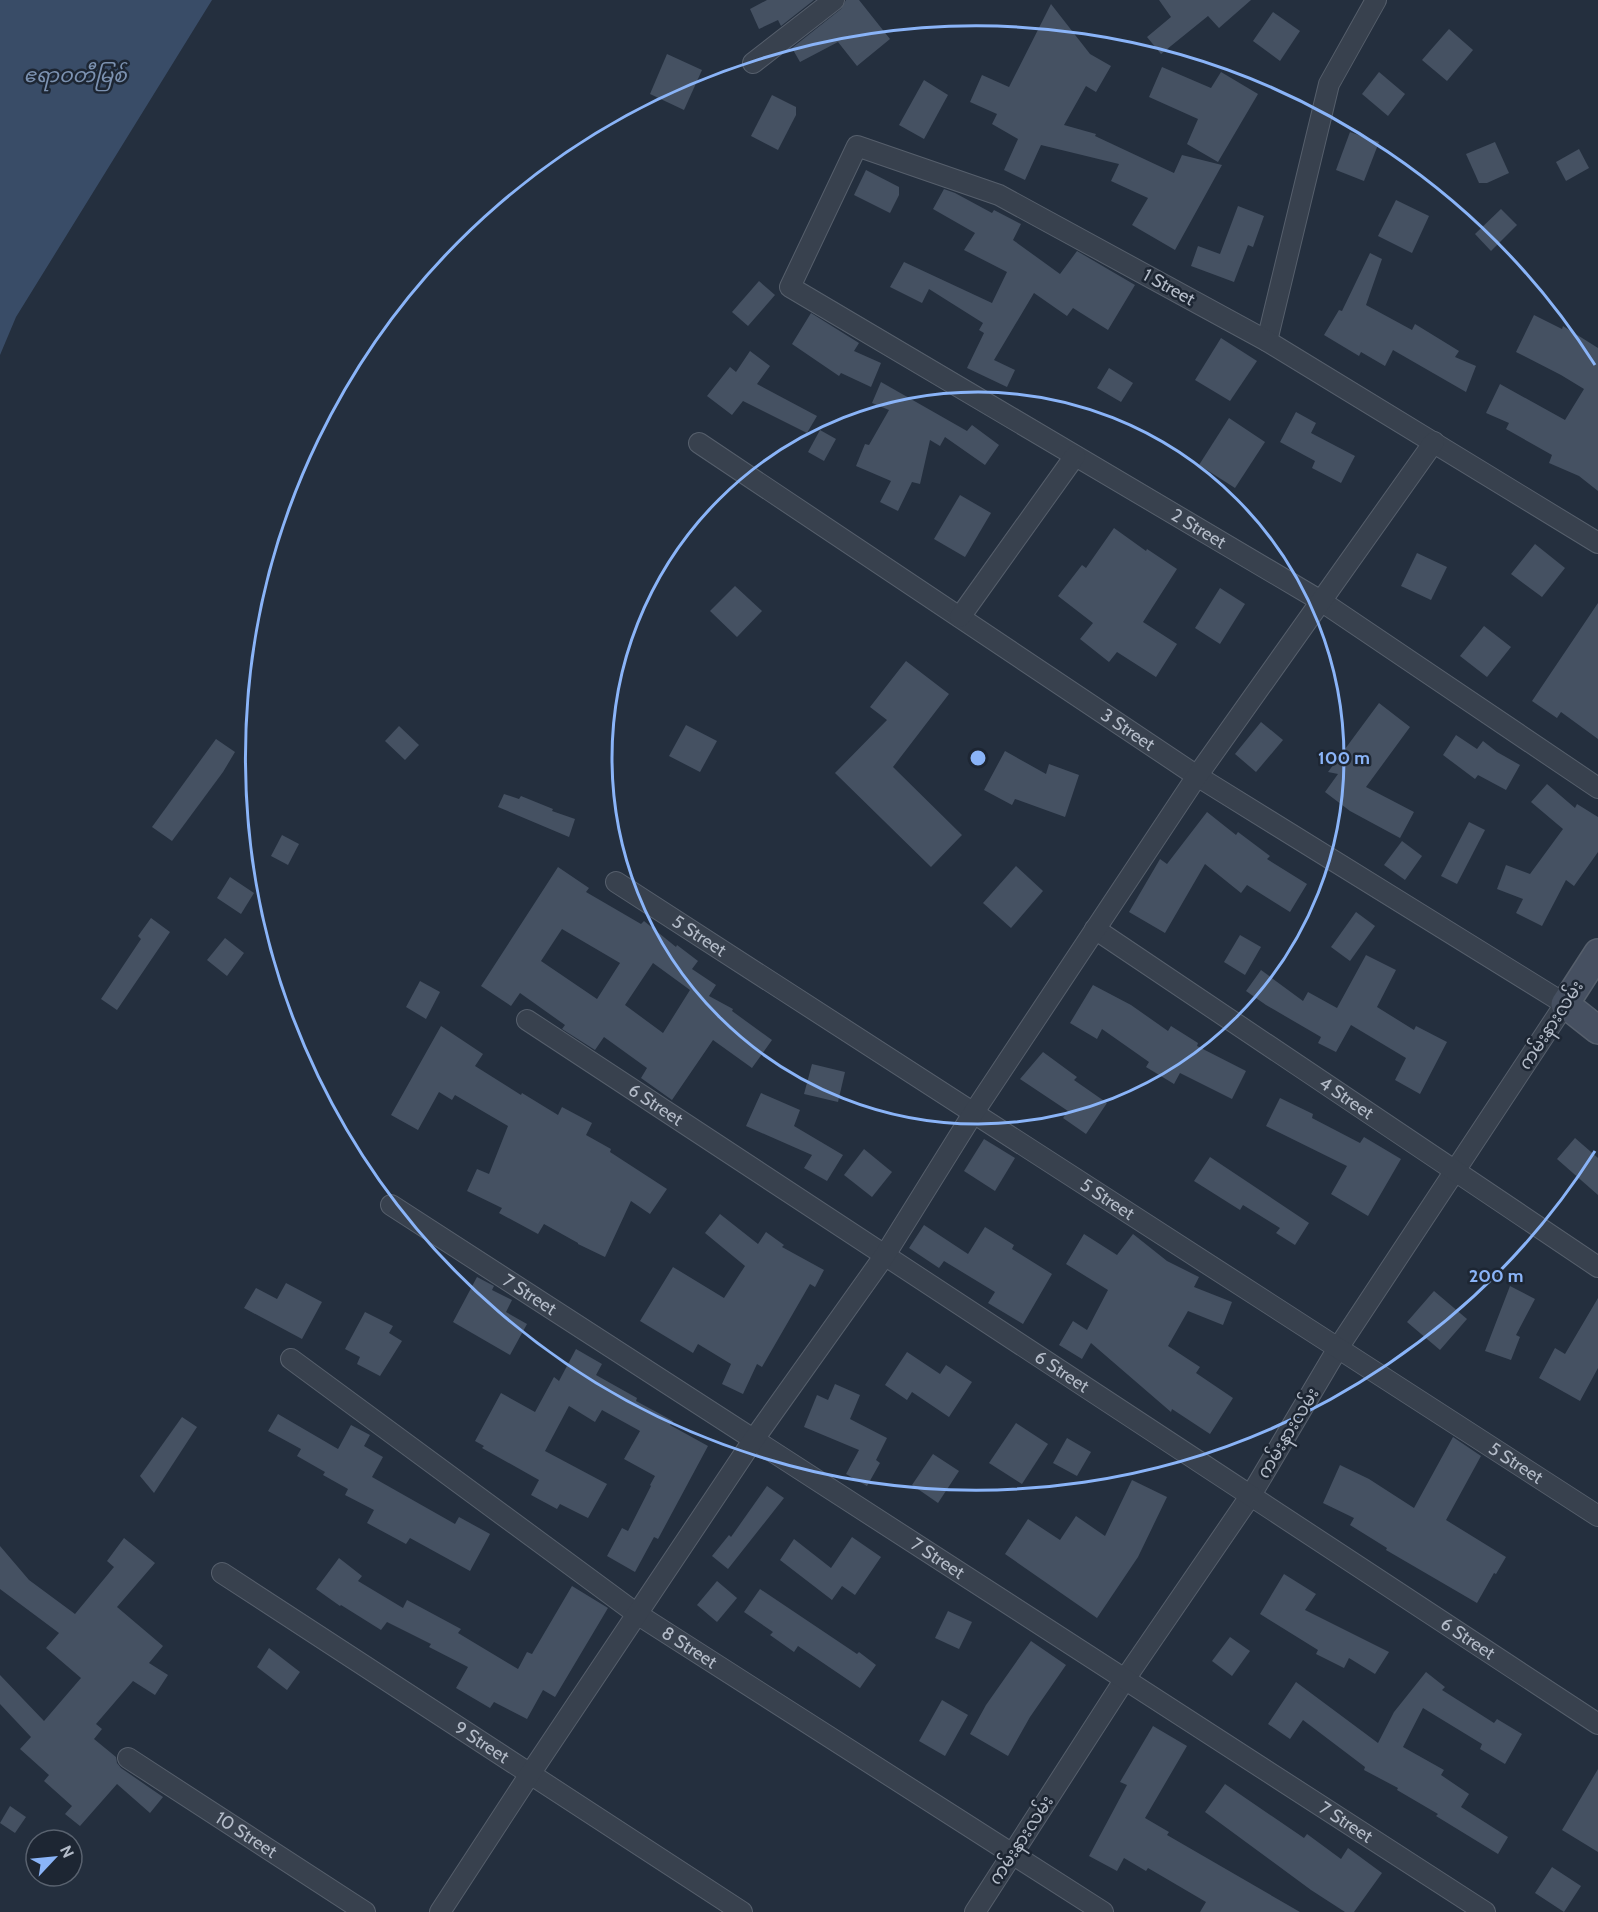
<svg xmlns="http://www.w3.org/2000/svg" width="1598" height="1912" viewBox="0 0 1598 1912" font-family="Cabin,'Noto Sans Myanmar',sans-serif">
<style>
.water{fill:#394c67}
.building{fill:#455162;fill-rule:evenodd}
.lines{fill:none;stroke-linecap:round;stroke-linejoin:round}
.street-casing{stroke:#565f6c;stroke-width:22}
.secondary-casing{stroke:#565f6c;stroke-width:30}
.street{stroke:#38414e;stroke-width:20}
.secondary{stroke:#465061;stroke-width:27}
.ring{fill:none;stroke:#8ab4f8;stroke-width:3}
.labels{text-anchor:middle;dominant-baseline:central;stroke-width:5;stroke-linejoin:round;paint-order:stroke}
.street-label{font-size:18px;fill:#b4bcc9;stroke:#1d2633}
.water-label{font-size:20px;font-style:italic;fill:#7c92b1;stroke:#1d2633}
.centre{fill:#8ab4f8;stroke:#1d2633;stroke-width:3}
.ring-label{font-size:18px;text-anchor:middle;font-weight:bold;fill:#8ab4f8;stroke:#1d2633;stroke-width:5;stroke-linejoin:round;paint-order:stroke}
</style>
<rect width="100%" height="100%" fill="#242f3e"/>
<polygon class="water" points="0,0 212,0 16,317 0,355"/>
<g class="building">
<polygon points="767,0 814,0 781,26 778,20 759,29 750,9"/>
<polygon points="846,0 859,0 890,39 857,66 838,42 800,62 792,48 841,9"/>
<polygon points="1159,0 1251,0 1219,28 1208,16 1161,54 1147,37 1171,17"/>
<polygon points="1051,4 1090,54 1111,66 1096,92 1086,86 1064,125 1096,134 1095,136 1174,173 1182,155 1222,165 1175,250 1132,225 1148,198 1111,181 1119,164 1041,145 1025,180 1004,170 1018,139 992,124 997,114 970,102 982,75 1009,87"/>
<polygon points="1273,12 1300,31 1280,61 1253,41"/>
<polygon points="1449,29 1473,50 1447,81 1422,60"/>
<polygon points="667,54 702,70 684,110 650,94"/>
<polygon points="1162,67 1211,88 1221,72 1258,94 1218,162 1187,144 1198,119 1149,97"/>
<polygon points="1379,72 1405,94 1388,116 1362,94"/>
<polygon points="924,80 948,95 924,139 899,125"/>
<polygon points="772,95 796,107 796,115 778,150 751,136"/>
<polygon points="1350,132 1379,142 1364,181 1336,170"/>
<polygon points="1495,142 1509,173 1487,183 1479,183 1466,154"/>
<polygon points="1579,149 1589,168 1566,181 1556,162"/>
<polygon points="866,170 899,187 899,195 890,213 854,195"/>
<polygon points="944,189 955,193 992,213 994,210 1021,224 1013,240 1060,274 1077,251 1135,285 1108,330 1073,308 1067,316 1034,293 994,360 1015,370 1007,387 967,368 984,333 979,330 983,323 929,289 922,303 890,287 904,262 992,303 1007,272 964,250 975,233 933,209"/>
<polygon points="1396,200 1429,216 1412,253 1378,236"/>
<polygon points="1238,206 1264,216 1253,247 1248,245 1234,282 1191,266 1198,246 1220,254"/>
<polygon points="1501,209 1517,225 1491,251 1475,234"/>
<polygon points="1370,253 1382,259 1366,305 1412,330 1415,324 1459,351 1455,357 1476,366 1466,392 1393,350 1385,366 1361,352 1359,356 1324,335 1339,310 1342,311"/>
<polygon points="759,281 775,295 748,326 732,312"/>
<polygon points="811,313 859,343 854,351 881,363 871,387 841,373 839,376 792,344"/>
<polygon points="1534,315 1562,329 1563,326 1598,348 1598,491 1579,476 1549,463 1552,455 1506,429 1509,423 1486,413 1500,384 1565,420 1584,389 1561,375 1516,352"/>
<polygon points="1221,338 1257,361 1230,401 1195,380"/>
<polygon points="750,351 770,366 757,384 817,416 807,433 743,401 732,415 707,396 730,367 736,372"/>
<polygon points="1109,368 1133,383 1121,402 1097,388"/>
<polygon points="881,382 967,431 972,425 999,445 985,465 945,437 940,446 930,440 920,484 912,482 898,511 880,502 891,481 856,466 865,444 869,445 889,410 872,403"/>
<polygon points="1296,412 1316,423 1311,433 1355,456 1341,483 1312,468 1315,461 1280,442"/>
<polygon points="1229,418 1265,442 1235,488 1199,465"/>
<polygon points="820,430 836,439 824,461 808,452"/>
<polygon points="960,495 991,513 965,557 934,539"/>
<polygon points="1114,528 1146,551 1147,549 1177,569 1143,622 1177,644 1156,677 1117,652 1109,662 1080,639 1093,623 1058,596 1082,565 1086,568"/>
<polygon points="1535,544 1565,568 1542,597 1511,574"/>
<polygon points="1417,553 1447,567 1431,600 1401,586"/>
<polygon points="735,586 762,611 737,637 710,611"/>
<polygon points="1220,588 1245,604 1220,644 1195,628"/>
<polygon points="1598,603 1598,739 1561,712 1557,718 1532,701"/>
<polygon points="1484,626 1511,647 1487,677 1460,656"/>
<polygon points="906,661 949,694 893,767 962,835 931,867 835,773 887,720 870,707"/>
<polygon points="1379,703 1410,727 1366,787 1414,812 1400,838 1350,811 1325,792 1338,774 1328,772"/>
<polygon points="1261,722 1283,740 1256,772 1235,754"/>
<polygon points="686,725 717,741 700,772 669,756"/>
<polygon points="399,726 419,745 405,760 385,741"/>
<polygon points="1456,735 1477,749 1483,741 1497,752 1520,765 1506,790 1478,775 1475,779 1443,755"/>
<polygon points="216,739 235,752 223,772 172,841 152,827"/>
<polygon points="1005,751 1046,774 1049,764 1079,775 1065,817 1015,799 1012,805 984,790"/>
<polygon points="1547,784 1575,808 1577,804 1598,817 1598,852 1574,886 1566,880 1542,926 1516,913 1523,899 1497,889 1506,865 1530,874 1563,829 1531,802"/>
<polygon points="504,794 519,799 521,796 553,809 552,811 575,819 569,837 498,807"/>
<polygon points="1207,812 1236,835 1238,832 1270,856 1267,859 1307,884 1290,912 1247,885 1241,893 1205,864 1165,933 1129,912 1160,859 1167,864"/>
<polygon points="1469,822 1485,830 1457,884 1441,876"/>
<polygon points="282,835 299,844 288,865 271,856"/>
<polygon points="1402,841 1422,856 1405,880 1384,865"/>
<polygon points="1016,866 1043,891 1011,928 983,903"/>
<path d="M558 867 589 888 586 892 641 924 644 921 676 947 677 945 698 961 692 969 716 985 709 996 733 1009 732 1011 772 1040 752 1068 713 1040 672 1100 641 1078 647 1068 604 1037 595 1050 562 1029 565 1025 520 993 511 1006 481 986ZM562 929 620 963 597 999 541 961ZM653 963 690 990 663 1033 625 1005Z"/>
<polygon points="230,877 254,893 241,914 217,898"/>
<polygon points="1356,912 1375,926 1350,961 1331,947"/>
<polygon points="151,918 170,932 117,1010 101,999 141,939 138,936"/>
<polygon points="1240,935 1261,947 1245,975 1224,962"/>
<polygon points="225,938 244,953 227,976 207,960"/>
<polygon points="1366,955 1396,970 1377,1007 1414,1030 1416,1026 1447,1042 1420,1094 1395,1080 1406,1058 1351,1025 1336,1052 1318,1043 1321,1037 1266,1005 1246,991 1261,970 1303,1001 1308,992 1337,1008"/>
<polygon points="420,981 440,992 426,1019 406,1007"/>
<polygon points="1093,985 1131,1005 1168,1031 1171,1026 1198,1043 1197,1046 1246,1071 1232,1099 1180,1073 1174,1084 1146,1067 1149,1062 1102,1029 1097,1039 1070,1023"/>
<polygon points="441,1026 483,1054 475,1066 521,1095 522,1093 558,1115 562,1107 592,1123 586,1135 611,1149 610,1152 667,1189 650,1214 631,1201 605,1257 578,1244 578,1243 544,1224 538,1234 499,1213 502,1208 467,1191 477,1169 489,1174 508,1126 455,1095 452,1100 439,1092 418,1130 391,1115"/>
<polygon points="1043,1052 1077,1077 1074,1080 1107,1103 1086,1134 1063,1118 1068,1111 1020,1079"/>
<polygon points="812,1064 845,1072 838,1102 804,1094"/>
<polygon points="761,1093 800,1110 794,1126 843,1155 827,1181 804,1168 812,1155 746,1126"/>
<polygon points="1280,1098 1313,1114 1312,1118 1360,1143 1364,1137 1401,1159 1368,1216 1331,1194 1347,1166 1266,1126"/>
<polygon points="1575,1138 1598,1158 1598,1195 1557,1159"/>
<polygon points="984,1139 1015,1158 995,1191 964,1171"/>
<polygon points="864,1149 892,1172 872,1197 844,1175"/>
<polygon points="1210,1157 1309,1223 1295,1245 1276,1233 1280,1228 1243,1205 1240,1210 1194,1181"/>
<polygon points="720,1214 758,1244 766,1232 784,1245 782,1247 824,1270 815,1287 810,1284 762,1367 757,1364 743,1394 722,1384 731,1364 698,1344 693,1353 640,1321 673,1267 724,1298 745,1266 705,1233"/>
<polygon points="924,1225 968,1254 985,1227 1014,1245 1012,1249 1052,1274 1023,1324 988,1303 995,1292 944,1261 939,1268 909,1248"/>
<polygon points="1084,1234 1117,1255 1133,1234 1167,1261 1199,1277 1194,1287 1232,1302 1223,1325 1188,1311 1168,1346 1200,1367 1196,1373 1233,1398 1210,1434 1172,1409 1171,1412 1091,1343 1082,1359 1059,1345 1073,1321 1087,1330 1108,1290 1066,1264"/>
<polygon points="477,1277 494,1286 492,1290 512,1300 506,1312 527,1324 510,1355 453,1322"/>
<polygon points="286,1283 322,1302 302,1339 244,1308 256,1288 277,1299"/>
<polygon points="1510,1286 1535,1299 1516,1335 1520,1337 1511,1360 1485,1351"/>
<polygon points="1434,1291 1467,1319 1440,1350 1407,1322"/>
<polygon points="1598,1298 1598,1368 1580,1401 1539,1378 1555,1348 1565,1354"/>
<polygon points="365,1312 393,1326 389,1333 402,1341 380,1376 357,1364 360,1357 345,1349"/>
<polygon points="576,1349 602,1364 596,1375 637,1398 636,1401 673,1421 670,1425 708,1446 658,1539 654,1537 635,1572 607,1556 622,1528 628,1531 651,1486 650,1485 655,1476 624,1459 640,1431 602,1410 595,1422 569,1406 545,1451 607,1484 588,1518 560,1504 557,1509 531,1495 539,1480 482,1448 484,1446 475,1441 501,1393 535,1412 554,1377 559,1381"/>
<polygon points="907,1352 940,1374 946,1365 972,1382 949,1417 912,1392 907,1400 885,1385"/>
<polygon points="835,1384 860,1395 850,1419 887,1438 876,1460 880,1463 867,1486 846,1474 859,1450 804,1427 817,1395 828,1400"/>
<polygon points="278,1414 338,1449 351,1425 370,1435 364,1446 383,1457 372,1477 455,1524 459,1517 490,1534 470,1571 410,1538 406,1544 367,1523 374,1510 345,1495 348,1489 323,1475 325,1472 297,1456 301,1449 268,1431"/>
<polygon points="182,1417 197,1427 154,1493 140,1476"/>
<polygon points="1016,1423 1048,1444 1022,1484 989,1463"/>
<polygon points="1453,1437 1481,1456 1446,1520 1506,1557 1496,1574 1494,1573 1477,1603 1386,1550 1387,1548 1350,1525 1354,1518 1323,1503 1340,1465 1369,1479 1414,1508"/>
<polygon points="1067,1438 1091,1452 1077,1476 1053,1463"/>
<polygon points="933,1454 959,1471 938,1503 912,1485"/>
<polygon points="1132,1480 1167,1497 1138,1557 1097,1618 1005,1554 1028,1519 1060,1540 1076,1516 1105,1536"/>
<polygon points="767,1486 784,1498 728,1569 712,1556 729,1535 731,1537"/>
<polygon points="852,1537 881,1557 855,1595 842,1586 832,1600 780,1560 794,1539 831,1568"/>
<polygon points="124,1538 155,1563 117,1607 163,1646 149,1663 168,1675 155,1695 133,1681 96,1724 102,1729 94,1739 116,1757 117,1763 121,1768 163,1797 150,1813 117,1784 80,1826 65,1814 72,1806 44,1781 49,1775 20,1749 31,1737 0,1704 0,1675 44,1721 81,1678 46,1648 59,1633 0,1589 0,1546 29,1580 75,1614 114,1567 107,1561"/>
<polygon points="339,1558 362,1576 358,1581 403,1608 407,1600 461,1629 458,1633 518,1669 527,1652 532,1654 572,1586 608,1608 555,1697 543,1690 527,1719 494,1702 490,1708 456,1688 468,1667 429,1647 431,1644 387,1622 381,1630 341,1605 340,1606 316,1589"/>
<polygon points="1284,1574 1316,1594 1305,1610 1389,1652 1375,1674 1349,1658 1344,1668 1316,1654 1318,1650 1260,1614"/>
<polygon points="717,1581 737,1598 717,1622 697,1605"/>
<polygon points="760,1589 857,1654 859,1652 876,1665 860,1688 798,1646 794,1652 770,1635 773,1632 744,1612"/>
<polygon points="948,1611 972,1622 959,1649 935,1638"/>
<polygon points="1230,1637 1250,1651 1232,1676 1212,1661"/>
<polygon points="1031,1641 1066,1665 1030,1717 1008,1756 970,1734 986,1705"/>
<polygon points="269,1648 300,1672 287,1690 257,1667"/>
<polygon points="1426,1672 1445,1687 1442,1690 1494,1723 1497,1719 1522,1734 1505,1764 1480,1749 1482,1744 1423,1708 1403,1747 1444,1770 1441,1775 1469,1794 1461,1807 1508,1837 1498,1854 1436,1816 1438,1814 1397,1790 1398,1788 1364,1770 1365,1767 1303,1720 1290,1739 1268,1724 1296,1682 1378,1743 1394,1712"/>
<polygon points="942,1700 968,1715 945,1756 919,1741"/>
<polygon points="1153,1726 1187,1746 1145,1818 1169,1832 1167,1835 1300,1912 1200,1912 1206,1902 1148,1868 1146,1871 1124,1858 1117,1871 1089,1856 1127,1785 1120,1782"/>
<polygon points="1598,1769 1598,1852 1562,1830"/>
<polygon points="1225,1784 1304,1838 1307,1834 1341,1859 1348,1848 1382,1873 1354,1912 1345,1912 1311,1890 1205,1812"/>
<polygon points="10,1806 26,1817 15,1833 0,1823"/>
<polygon points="1552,1867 1581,1886 1564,1912 1535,1893"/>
</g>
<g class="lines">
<defs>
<g id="street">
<polyline points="753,63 834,0"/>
<polyline points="1267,341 1329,84 1376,0"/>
<path id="s1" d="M699 443 1197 776 1565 1004 1338 1348 1251 1495 1125 1679 975 1912"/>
<path id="s2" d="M1598 543 1267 341 999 195 857 146 790 287 1321 601 1598 788"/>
<polyline points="960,617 1075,456"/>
<path id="s3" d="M616 882 1598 1516"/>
<path id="s4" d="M1095 929 1598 1267"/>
<path id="s5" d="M527 1020 1598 1724"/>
<path id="s6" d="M391 1205 1485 1912"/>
<path id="s7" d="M291 1359 637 1614 1103 1912"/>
<path id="s8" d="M222 1573 742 1912"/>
<path id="s9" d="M128 1758 365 1912"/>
<polyline points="440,1912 530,1774 754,1439 885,1255 974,1112 1197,776 1434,442"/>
</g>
<polyline id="secondary" points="1598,953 1565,1004 1598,1030"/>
</defs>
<use href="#street" class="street-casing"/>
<use href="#secondary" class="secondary-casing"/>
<use href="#street" class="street"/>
<use href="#secondary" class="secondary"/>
</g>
<g class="ring">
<circle cx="978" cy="758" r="366"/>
<path d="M1595 1151A732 732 0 1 1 1595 365"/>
</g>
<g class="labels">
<g class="street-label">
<text transform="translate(1169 287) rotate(29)">1 Street</text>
<text stroke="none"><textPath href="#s2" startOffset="1474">2 Street</textPath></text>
<text stroke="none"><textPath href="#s1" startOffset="516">3 Street</textPath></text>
<text stroke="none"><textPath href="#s3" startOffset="99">5 Street</textPath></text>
<text transform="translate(1551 1025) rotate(-57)">ကမ်းနားလမ်း</text>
<text stroke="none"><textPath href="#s4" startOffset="303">4 Street</textPath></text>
<text stroke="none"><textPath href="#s5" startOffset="154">6 Street</textPath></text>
<text stroke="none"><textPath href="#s3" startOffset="585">5 Street</textPath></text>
<text stroke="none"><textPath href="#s6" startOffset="165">7 Street</textPath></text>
<text stroke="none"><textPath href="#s5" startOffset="640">6 Street</textPath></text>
<text transform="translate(1288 1433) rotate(-59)">ကမ်းနားလမ်း</text>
<text stroke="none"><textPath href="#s3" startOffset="1071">5 Street</textPath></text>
<text stroke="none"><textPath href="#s6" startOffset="651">7 Street</textPath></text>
<text stroke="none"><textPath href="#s5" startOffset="1126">6 Street</textPath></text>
<text stroke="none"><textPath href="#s7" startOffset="492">8 Street</textPath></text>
<text stroke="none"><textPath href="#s8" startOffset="310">9 Street</textPath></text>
<text stroke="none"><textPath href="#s6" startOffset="1137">7 Street</textPath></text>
<text stroke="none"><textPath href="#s9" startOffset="141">10 Street</textPath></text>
<text transform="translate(1021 1840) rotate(-57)">ကမ်းနားလမ်း</text>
</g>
<g class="water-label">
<text x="75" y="75">ဧရာဝတီမြစ်</text>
</g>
</g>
<circle cx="978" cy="758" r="9" class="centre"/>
<g class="ring-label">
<text x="1344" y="764">100 m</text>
<text x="1496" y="1282">200 m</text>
</g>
<g transform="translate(54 1858) rotate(64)"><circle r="28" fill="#1d2633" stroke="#59626f" stroke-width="1.5"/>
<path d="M0-4.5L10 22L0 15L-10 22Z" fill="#8ab4f8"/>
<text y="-9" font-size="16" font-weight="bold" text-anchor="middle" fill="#b4bcc9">N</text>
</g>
</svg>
